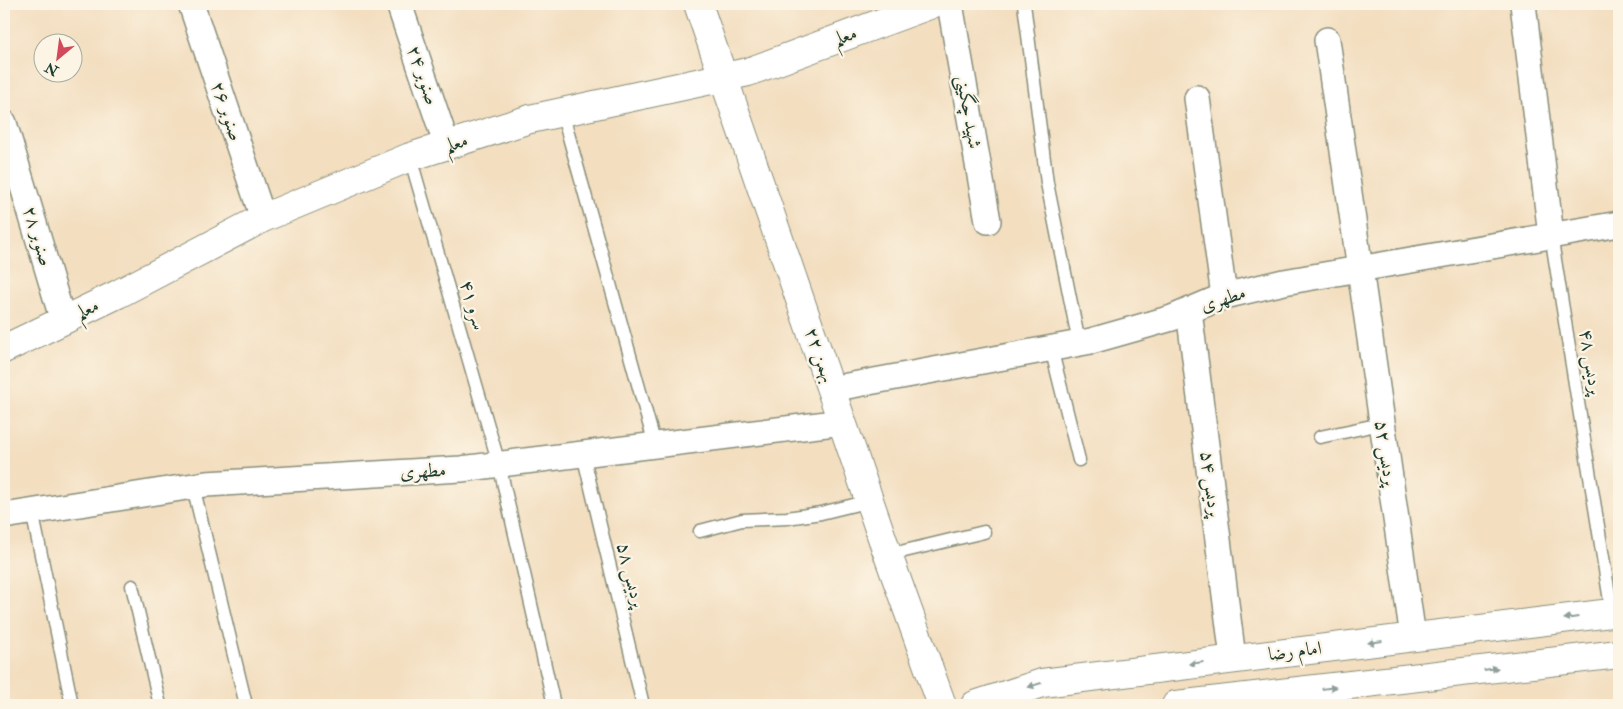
<svg xmlns="http://www.w3.org/2000/svg" width="1623" height="709" viewBox="0 0 1623 709" font-family="'IM FELL Double Pica',Amiri,serif">
<style>
.lines{fill:none;stroke-linecap:round;stroke-linejoin:round}
.lane-casing{stroke:#898e7a;stroke-width:15}
.street-casing{stroke:#898e7a;stroke-width:28}
.secondary-casing{stroke:#898e7a;stroke-width:30}
.lane{stroke:#fff;stroke-width:12}
.street{stroke:#fff;stroke-width:25}
.secondary{stroke:#fff;stroke-width:28}
.oneway{fill:#8f9e9a}
.labels{text-anchor:middle;dominant-baseline:central;stroke-width:4.5;stroke-linejoin:round;paint-order:stroke}
.street-label{font-size:19px;fill:#1f3d34;stroke:#fcf5e5}
</style>
<rect width="100%" height="100%" fill="#fcf5e5"/>
<filter id="ink" filterUnits="userSpaceOnUse"><feTurbulence type="fractalNoise" baseFrequency=".02" numOctaves="2"/><feDisplacementMap in="SourceGraphic" scale="10" xChannelSelector="R" yChannelSelector="G"/><feConvolveMatrix kernelMatrix="1 2 1 2 8 2 1 2 1" color-interpolation-filters="sRGB"/></filter>
<filter id="wash" filterUnits="userSpaceOnUse"><feTurbulence type="fractalNoise" baseFrequency=".0096" numOctaves="4" result="noise"/><feDisplacementMap in="SourceGraphic" scale="20" xChannelSelector="R" yChannelSelector="G"/><feGaussianBlur stdDeviation="1.12" result="paint"/><feColorMatrix in="noise" values="0 0 0 0 0 0 0 0 0 0 0 0 0 0 0 0 0 1.4 0 .05"/><feComposite in="paint" operator="in"/></filter>
<g filter="url(#wash)">
<rect width="100%" height="100%" fill="#f3dec0"/>
</g>
<g filter="url(#ink)">
<g class="lines">
<defs>
<g id="lane">
<polyline points="1024,4 1047,183 1079,343"/>
<polyline points="562,112 655,445"/>
<polyline points="410,157 499,464 554,705"/>
<polyline points="1551,235 1612,613"/>
<polyline points="1051,348 1079,460"/>
<polyline points="1320,437 1381,424"/>
<polyline points="583,454 643,705"/>
<polyline points="193,486 246,705"/>
<polyline points="32,511 72,705"/>
<polyline points="700,531 742,520 787,518 821,513 870,501"/>
<polyline points="888,555 984,532"/>
<polyline points="132,586 160,705"/>
</g>
<g id="street">
<polyline points="191,4 263,218"/>
<polyline points="399,4 447,146"/>
<polyline points="950,4 988,221"/>
<polyline points="1523,4 1551,235"/>
<polyline points="1327,40 1413,637"/>
<polyline points="1197,98 1224,296"/>
<polyline points="4,123 63,321"/>
<polyline points="1189,311 1233,658"/>
<polyline points="831,389 1091,341 1172,318 1224,296 1284,282 1619,224"/>
<polyline points="4,516 206,484 461,469 843,422"/>
</g>
<g id="secondary">
<polyline points="698,4 888,555 942,705"/>
<polyline points="4,349 118,294 263,218 410,157 530,119 748,72 932,4"/>
<polyline points="975,705 1042,683 1619,612"/>
<polyline points="1176,705 1619,654"/>
</g>
</defs>
<use href="#lane" class="lane-casing"/>
<use href="#street" class="street-casing"/>
<use href="#secondary" class="secondary-casing"/>
<use href="#lane" class="lane"/>
<use href="#street" class="street"/>
<use href="#secondary" class="secondary"/>
</g>
<defs><path id="oneway-solid" d="M-6-.8H1V-3.2L6.5 0L1 3.2V.8H-6Z" transform="scale(1.25)"/></defs>
<g class="oneway">
<use href="#oneway-solid" transform="translate(1571 618) rotate(173)"/>
<use href="#oneway-solid" transform="translate(1375 642) rotate(173)"/>
<use href="#oneway-solid" transform="translate(1196 663) rotate(173)"/>
<use href="#oneway-solid" transform="translate(1491 669) rotate(-7)"/>
<use href="#oneway-solid" transform="translate(1035 685) rotate(163)"/>
<use href="#oneway-solid" transform="translate(1329 688) rotate(-7)"/>
</g>
</g>
<g class="labels">
<g class="street-label">
<text transform="translate(845 36) rotate(-20)">معلم</text>
<text transform="translate(423 75) rotate(71)">صنوبر ۲۴</text>
<text transform="translate(227 111) rotate(71)">صنوبر ۲۶</text>
<text transform="translate(969 112) rotate(80)">شهید چگینی</text>
<text transform="translate(456 143) rotate(-18)">معلم</text>
<text transform="translate(38 236) rotate(73)">صنوبر ۲۸</text>
<text transform="translate(1223 299) rotate(-18)">مطهری</text>
<text transform="translate(473 305) rotate(74)">سرو ۴۱</text>
<text transform="translate(87 309) rotate(-26)">معلم</text>
<text transform="translate(820 355) rotate(71)">۲۲ بهمن</text>
<text transform="translate(1591 362) rotate(81)">پردیس ۴۸</text>
<text transform="translate(1386 453) rotate(82)">پردیس ۵۲</text>
<text transform="translate(423 471) rotate(-3)">مطهری</text>
<text transform="translate(1211 484) rotate(83)">پردیس ۵۴</text>
<text transform="translate(631 575) rotate(76)">پردیس ۵۸</text>
<text transform="translate(1295 651) rotate(-7)">امام رضا</text>
</g>
</g>
<rect width="1623" height="709" fill="none" stroke="#fcf5e5" stroke-width="20"/>
<g transform="translate(58 58) rotate(209)"><circle r="24" fill="#fcf5e5" stroke="#a4ab9e"/>
<path d="M0-4L9 19L0 12L-9 19Z" fill="#d1495b"/>
<text y="-8" font-size="14" font-weight="bold" text-anchor="middle" fill="#1f3d34">N</text>
</g>
</svg>
